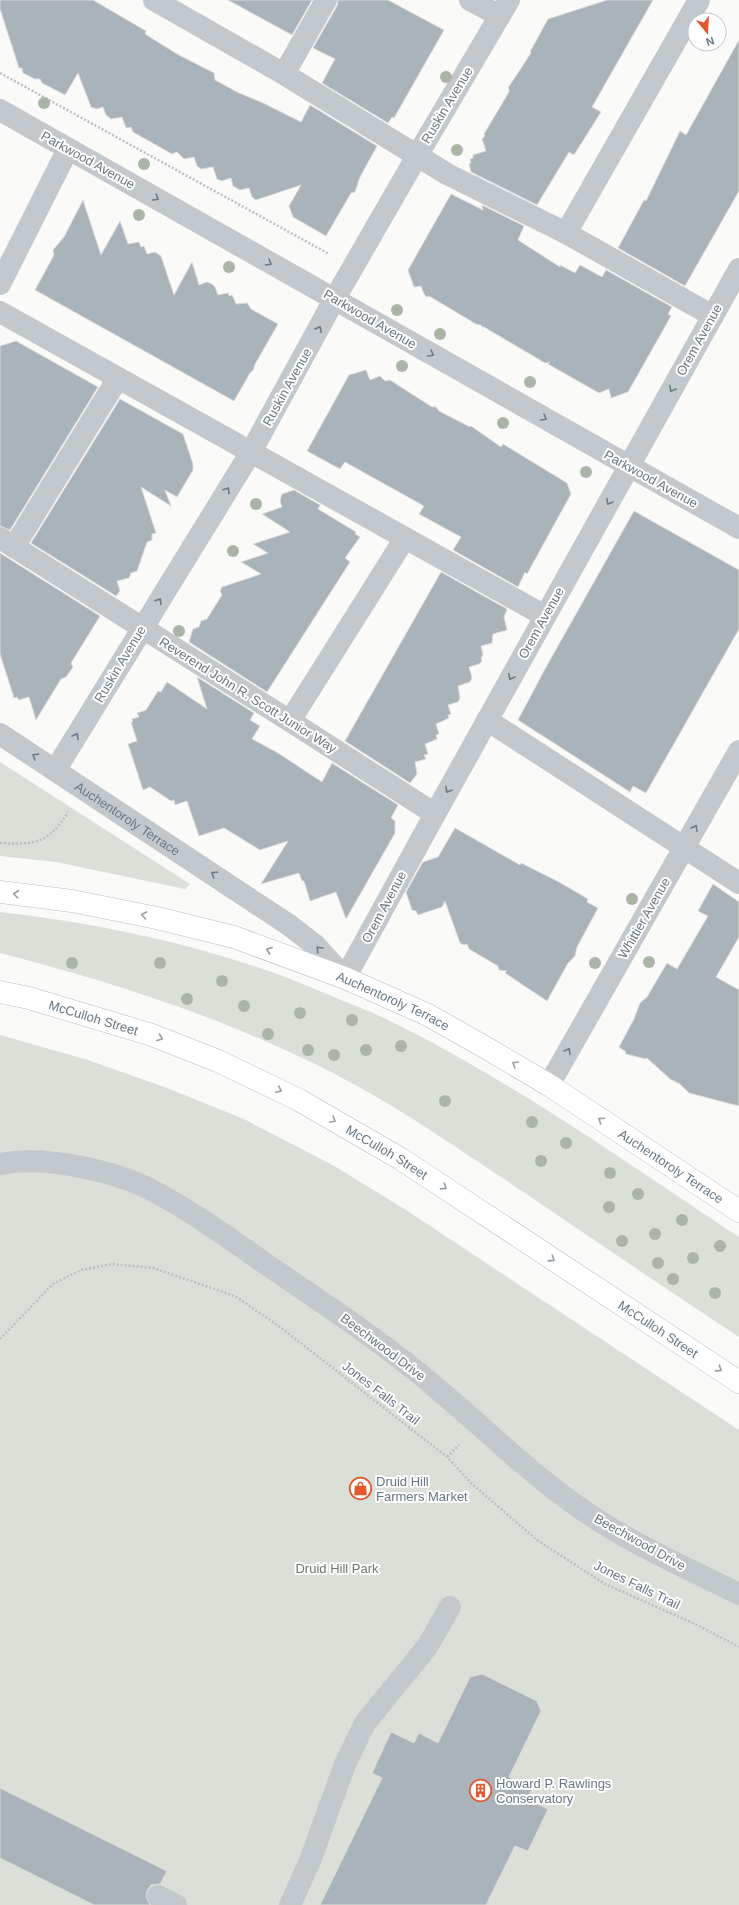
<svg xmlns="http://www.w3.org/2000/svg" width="739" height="1905" viewBox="0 0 739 1905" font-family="Helvetica,sans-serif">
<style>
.green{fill:#dadfd7}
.building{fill:#aab3b9;stroke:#dcdcda}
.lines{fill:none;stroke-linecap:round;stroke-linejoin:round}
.major-casing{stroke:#b5babe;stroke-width:23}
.path{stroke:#bbbfc2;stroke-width:2.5;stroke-dasharray:2 2;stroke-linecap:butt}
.minor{stroke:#c3c8cc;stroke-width:22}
.major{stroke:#fff;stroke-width:22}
.tree{fill:#aab4a7}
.oneway{stroke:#6a7a87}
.oneway2{stroke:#939fa8}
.labels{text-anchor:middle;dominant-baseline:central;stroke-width:4;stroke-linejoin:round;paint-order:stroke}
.street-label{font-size:13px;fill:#657683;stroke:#fff}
.poi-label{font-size:13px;fill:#657683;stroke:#fff;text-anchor:start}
.park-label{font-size:13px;fill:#687a64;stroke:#fff}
</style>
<rect width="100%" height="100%" fill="#fafaf8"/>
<g class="green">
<polygon points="0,762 190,884 185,889 56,862 0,856"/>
<path d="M0 912C87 922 173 939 257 967 281 975 306 985 329 995 348 1003 368 1010 386 1019 511 1080 624 1161 739 1237V1337C666 1289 594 1240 522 1191 475 1160 429 1128 380 1099 262 1030 132 987 0 953Z"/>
<polygon points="0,1035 88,1060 167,1088 244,1119 336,1167 406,1210 739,1430 739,1905 0,1905"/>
</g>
<g class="building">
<polygon points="0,0 93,0 146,31 145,34 177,54 214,73 215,80 237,92 263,103 301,122 310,105 377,146 360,177 355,192 351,193 326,236 293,217 289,206 301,185 256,200 252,197 249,188 240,190 233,186 231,178 222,181 217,179 213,167 201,169 197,166 194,157 184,159 177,152 172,154 133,132 131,127 126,128 122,117 111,119 106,115 103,107 97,109 91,107 78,73 65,95 42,83 40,79 35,79 23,73 22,68 19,68 0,9"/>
<polygon points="228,0 312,0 292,35"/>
<polygon points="338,0 388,0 444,30 394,118 392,117 388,123 322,83 335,59 313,48 337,6"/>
<polygon points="607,0 653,0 592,107 601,112 574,155 569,152 537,205 471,172 469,164 471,163 470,159 473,158 473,155 486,151 482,139 485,136 484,134 509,92 509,89 508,88 531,53 530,52 548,19"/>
<polygon points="739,40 739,191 685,286 618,248 644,200 646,201 680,131 686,135"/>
<polygon points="451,194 483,210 482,205 524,226 518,240 560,267 560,265 575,273 580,265 602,277 606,270 672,307 668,314 671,316 628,392 611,398 609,389 599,393 548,364 550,362 545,363 484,327 482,327 481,325 476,324 429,296 427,297 424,294 421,286 414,287 408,270"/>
<polygon points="83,200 101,255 120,221 128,244 139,242 141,247 144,246 147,254 155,252 161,256 174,295 192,262 199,285 207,282 212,284 215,287 218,295 228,293 229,296 232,295 233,297 236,304 247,303 251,309 278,324 254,366 254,369 250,373 234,401 35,290 54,255 53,250 64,237"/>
<polygon points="16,341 98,387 10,530 0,526 0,346"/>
<polygon points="366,370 370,380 380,376 385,381 390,380 432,407 436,407 439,411 470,427 471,426 501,447 503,444 567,483 571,494 527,574 525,572 518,587 453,550 461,537 419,514 424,506 345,462 340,469 307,451 349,375"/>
<polygon points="120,399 183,434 193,464 193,470 177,497 165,490 171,506 141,487 156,533 152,534 152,540 147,542 137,571 131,573 129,578 117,581 120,591 116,596 31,543"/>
<polygon points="294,490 320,505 318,509 356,532 355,534 360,537 345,558 350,562 267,692 189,642 193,629 199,627 201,621 207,619 222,595 220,591 222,587 261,574 241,562 268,553 253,544 290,532 262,514 282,507 280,501 282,494"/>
<polygon points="634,511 739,570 739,629 646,793 633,786 630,792 518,720 545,669"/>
<polygon points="0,553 100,616 71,663 73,667 66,677 61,679 36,720 29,697 19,700 17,697 14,698 0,654"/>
<polygon points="441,572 507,609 504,617 507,630 493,634 492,643 481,646 483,655 481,658 482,661 479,664 469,667 472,678 470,682 458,686 460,698 458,702 448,705 451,714 448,715 449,718 436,724 439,734 436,735 437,739 425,744 428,754 424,755 426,759 415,762 417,774 410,783 345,741"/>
<polygon points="197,677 254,713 250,720 260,726 252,739 278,753 322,782 332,763 398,805 391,818 395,821 395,833 346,919 336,892 310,901 304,881 302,881 299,873 261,884 288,841 260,850 224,828 199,836 187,801 175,805 174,800 171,801 150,787 143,790 128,744 137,741 131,722 133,722 132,719 139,717 137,713 146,710 158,691 161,692 167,682 207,709"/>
<polygon points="455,828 520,865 521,863 559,882 588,899 587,902 598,908 577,947 575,956 568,963 547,1001 505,973 507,971 499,970 498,966 469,949 467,944 464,945 460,943 445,901 442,907 418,915 416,911 412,910 406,892 423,862 438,857"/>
<polygon points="713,884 739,902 739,937 716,977 739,990 739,1106 689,1093 680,1084 670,1079 647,1058 646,1059 626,1054 625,1051 619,1047 634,1019 640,1003 647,997 667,963 677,969 708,916 698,911"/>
<polygon points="482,1674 537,1701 541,1711 509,1777 532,1789 527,1799 548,1809 528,1851 515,1846 486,1905 320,1905 382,1778 372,1773 391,1732 414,1743 419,1733 438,1743 470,1677"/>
<polygon points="0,1788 167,1871 160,1884 151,1885 147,1891 146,1897 150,1905 94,1905 0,1858"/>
</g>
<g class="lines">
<defs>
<g id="major">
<path id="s2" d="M0 892 72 901 157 918 234 937 345 978 428 1015 488 1049 549 1085 739 1211"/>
<path id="s3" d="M0 992 29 998 152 1035 218 1061 299 1100 401 1159 739 1382"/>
</g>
</defs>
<use href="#major" class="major-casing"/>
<g class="path">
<polyline points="0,73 329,254"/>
<path d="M0 843C36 845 49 843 68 812"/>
<polyline points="0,1339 53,1284 81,1270 112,1264 153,1268 235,1296 280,1327 447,1457 472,1484 537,1540 605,1584 695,1624 739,1647"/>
<polyline points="447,1457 459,1445"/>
</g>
<g class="minor">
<polyline points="154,0 284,74 447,174 566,233 713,316"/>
<polyline points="470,0 500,16"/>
<polyline points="284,74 326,0"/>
<polyline points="0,110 739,528"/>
<polyline points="566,233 699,0"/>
<polyline points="0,284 68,149"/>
<polyline points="0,312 545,616"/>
<polyline points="0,538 290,721 435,814"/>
<polyline points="14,547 118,378"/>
<polyline points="487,720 739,883"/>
<polyline points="290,721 405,538"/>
<path id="s1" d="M0 734 289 925 315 945 345 978 435 814 739 269"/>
<polyline points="56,769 251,452 334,300 417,156 509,0"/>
<polyline points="549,1085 739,751"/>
<path d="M0 1164C44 1155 118 1171 157 1193 194 1213 229 1238 263 1262 321 1302 380 1340 433 1385 482 1426 526 1470 577 1506 627 1542 685 1567 739 1594"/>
<polyline points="158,1896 176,1905"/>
<polyline points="290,1905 310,1861 345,1764 365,1723 427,1647 450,1607"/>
</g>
<use href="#major" class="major"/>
</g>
<g class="tree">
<circle cx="446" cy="77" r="6"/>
<circle cx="44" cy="103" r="6"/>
<circle cx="457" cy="150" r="6"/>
<circle cx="144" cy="164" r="6"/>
<circle cx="139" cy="215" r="6"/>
<circle cx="229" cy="267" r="6"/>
<circle cx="397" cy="310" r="6"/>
<circle cx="440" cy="334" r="6"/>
<circle cx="402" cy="366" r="6"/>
<circle cx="530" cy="382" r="6"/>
<circle cx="503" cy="423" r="6"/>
<circle cx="586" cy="472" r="6"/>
<circle cx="256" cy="504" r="6"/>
<circle cx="233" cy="551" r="6"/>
<circle cx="179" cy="631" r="6"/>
<circle cx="632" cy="899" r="6"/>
<circle cx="649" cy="962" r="6"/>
<circle cx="72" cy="963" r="6"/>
<circle cx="160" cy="963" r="6"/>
<circle cx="595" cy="963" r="6"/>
<circle cx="222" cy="981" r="6"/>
<circle cx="187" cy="999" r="6"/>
<circle cx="244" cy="1006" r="6"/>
<circle cx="300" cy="1013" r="6"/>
<circle cx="352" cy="1020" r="6"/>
<circle cx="268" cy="1034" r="6"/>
<circle cx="401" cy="1046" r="6"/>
<circle cx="308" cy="1050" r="6"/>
<circle cx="366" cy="1050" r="6"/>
<circle cx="334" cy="1055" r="6"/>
<circle cx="445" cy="1101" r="6"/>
<circle cx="532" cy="1122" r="6"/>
<circle cx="566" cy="1143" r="6"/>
<circle cx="541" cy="1161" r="6"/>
<circle cx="610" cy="1173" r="6"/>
<circle cx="638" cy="1194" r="6"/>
<circle cx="609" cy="1207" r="6"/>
<circle cx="682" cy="1220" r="6"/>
<circle cx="655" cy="1234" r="6"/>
<circle cx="622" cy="1241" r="6"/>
<circle cx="720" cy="1246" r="6"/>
<circle cx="693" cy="1258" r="6"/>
<circle cx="658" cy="1263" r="6"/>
<circle cx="673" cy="1279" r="6"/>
<circle cx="715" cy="1293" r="6"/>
</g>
<defs><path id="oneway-chevron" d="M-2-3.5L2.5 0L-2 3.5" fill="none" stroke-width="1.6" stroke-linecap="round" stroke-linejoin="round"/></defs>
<g class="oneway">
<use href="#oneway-chevron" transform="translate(156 198) rotate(30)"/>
<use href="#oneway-chevron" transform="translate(269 263) rotate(30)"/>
<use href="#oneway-chevron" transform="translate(319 329) rotate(-61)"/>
<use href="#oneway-chevron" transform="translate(431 354) rotate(30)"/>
<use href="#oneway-chevron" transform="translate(672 389) rotate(119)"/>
<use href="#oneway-chevron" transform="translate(544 418) rotate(30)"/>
<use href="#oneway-chevron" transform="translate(227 490) rotate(-58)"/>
<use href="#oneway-chevron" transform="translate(609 502) rotate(119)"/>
<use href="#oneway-chevron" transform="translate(159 601) rotate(-58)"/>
<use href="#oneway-chevron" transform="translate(511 677) rotate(119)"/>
<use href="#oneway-chevron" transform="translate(76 736) rotate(-59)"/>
<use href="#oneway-chevron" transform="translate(35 756) rotate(-148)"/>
<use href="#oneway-chevron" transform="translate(448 790) rotate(119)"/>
<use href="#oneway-chevron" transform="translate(695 828) rotate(-60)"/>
<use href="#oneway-chevron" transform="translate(214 874) rotate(-146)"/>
<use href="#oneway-chevron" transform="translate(319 949) rotate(-133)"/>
<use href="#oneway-chevron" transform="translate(568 1051) rotate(-60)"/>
</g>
<g class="oneway2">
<use href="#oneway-chevron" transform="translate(16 894) rotate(-173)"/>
<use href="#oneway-chevron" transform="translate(144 915) rotate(-169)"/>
<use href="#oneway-chevron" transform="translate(269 950) rotate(-160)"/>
<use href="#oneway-chevron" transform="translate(160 1038) rotate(22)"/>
<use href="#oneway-chevron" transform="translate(515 1064) rotate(-149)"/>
<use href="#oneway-chevron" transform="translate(279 1090) rotate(25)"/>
<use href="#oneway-chevron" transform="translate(333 1120) rotate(30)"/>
<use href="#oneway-chevron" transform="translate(601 1120) rotate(-146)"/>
<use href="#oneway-chevron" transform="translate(444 1187) rotate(33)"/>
<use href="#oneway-chevron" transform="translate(552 1259) rotate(33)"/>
<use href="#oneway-chevron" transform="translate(719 1369) rotate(33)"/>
</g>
<defs>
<symbol id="shop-ring" viewBox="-11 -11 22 22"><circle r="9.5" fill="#fff" stroke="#e4572e" stroke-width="1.5"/><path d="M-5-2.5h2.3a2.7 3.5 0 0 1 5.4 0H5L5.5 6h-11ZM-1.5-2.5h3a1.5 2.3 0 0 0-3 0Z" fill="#e4572e"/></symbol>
<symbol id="building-ring" viewBox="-11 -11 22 22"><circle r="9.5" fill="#fff" stroke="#e4572e" stroke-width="1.5"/><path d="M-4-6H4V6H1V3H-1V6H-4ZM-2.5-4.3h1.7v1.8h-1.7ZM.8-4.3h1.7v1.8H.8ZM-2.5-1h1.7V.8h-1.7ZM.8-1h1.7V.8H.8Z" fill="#e4572e"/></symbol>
</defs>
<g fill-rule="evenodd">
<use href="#shop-ring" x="348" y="1476" width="25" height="25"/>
<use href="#building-ring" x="468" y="1778" width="25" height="25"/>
</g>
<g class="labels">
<g class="street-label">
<text transform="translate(447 105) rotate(-59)">Ruskin Avenue</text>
<text transform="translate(88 160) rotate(29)">Parkwood Avenue</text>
<text transform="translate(370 319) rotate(30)">Parkwood Avenue</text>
<text transform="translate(699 340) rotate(-61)">Orem Avenue</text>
<text transform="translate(287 387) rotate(-61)">Ruskin Avenue</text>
<text transform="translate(651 479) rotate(29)">Parkwood Avenue</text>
<text transform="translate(541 623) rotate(-61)">Orem Avenue</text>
<text transform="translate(120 664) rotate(-59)">Ruskin Avenue</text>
<text transform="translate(248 695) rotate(32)">Reverend John R. Scott Junior Way</text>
<text stroke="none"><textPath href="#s1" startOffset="153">Auchentoroly Terrace</textPath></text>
<text transform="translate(384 907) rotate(-62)">Orem Avenue</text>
<text transform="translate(644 918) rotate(-60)">Whittier Avenue</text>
<text stroke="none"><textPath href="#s2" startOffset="410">Auchentoroly Terrace</textPath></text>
<text stroke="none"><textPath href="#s3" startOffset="97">McCulloh Street</textPath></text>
<text stroke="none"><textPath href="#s3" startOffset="421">McCulloh Street</textPath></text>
<text stroke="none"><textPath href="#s2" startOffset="734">Auchentoroly Terrace</textPath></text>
<text stroke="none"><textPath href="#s3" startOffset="745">McCulloh Street</textPath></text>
<text transform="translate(383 1347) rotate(37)">Beechwood Drive</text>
<text transform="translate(381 1393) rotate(38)">Jones Falls Trail</text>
<text transform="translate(640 1542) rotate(29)">Beechwood Drive</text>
<text transform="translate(637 1585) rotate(26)">Jones Falls Trail</text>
</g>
<g class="poi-label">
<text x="376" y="1481">Druid Hill<tspan x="376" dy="15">Farmers Market</tspan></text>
<text x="496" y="1783">Howard P. Rawlings<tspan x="496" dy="15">Conservatory</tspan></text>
</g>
<g class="park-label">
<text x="337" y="1568">Druid Hill Park</text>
</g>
</g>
<g transform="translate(707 32) rotate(162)"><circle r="19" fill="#ffffff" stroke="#c1c8cd"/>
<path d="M0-3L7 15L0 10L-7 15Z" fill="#e4572e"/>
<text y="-6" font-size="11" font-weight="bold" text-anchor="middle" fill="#657683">N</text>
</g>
</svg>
